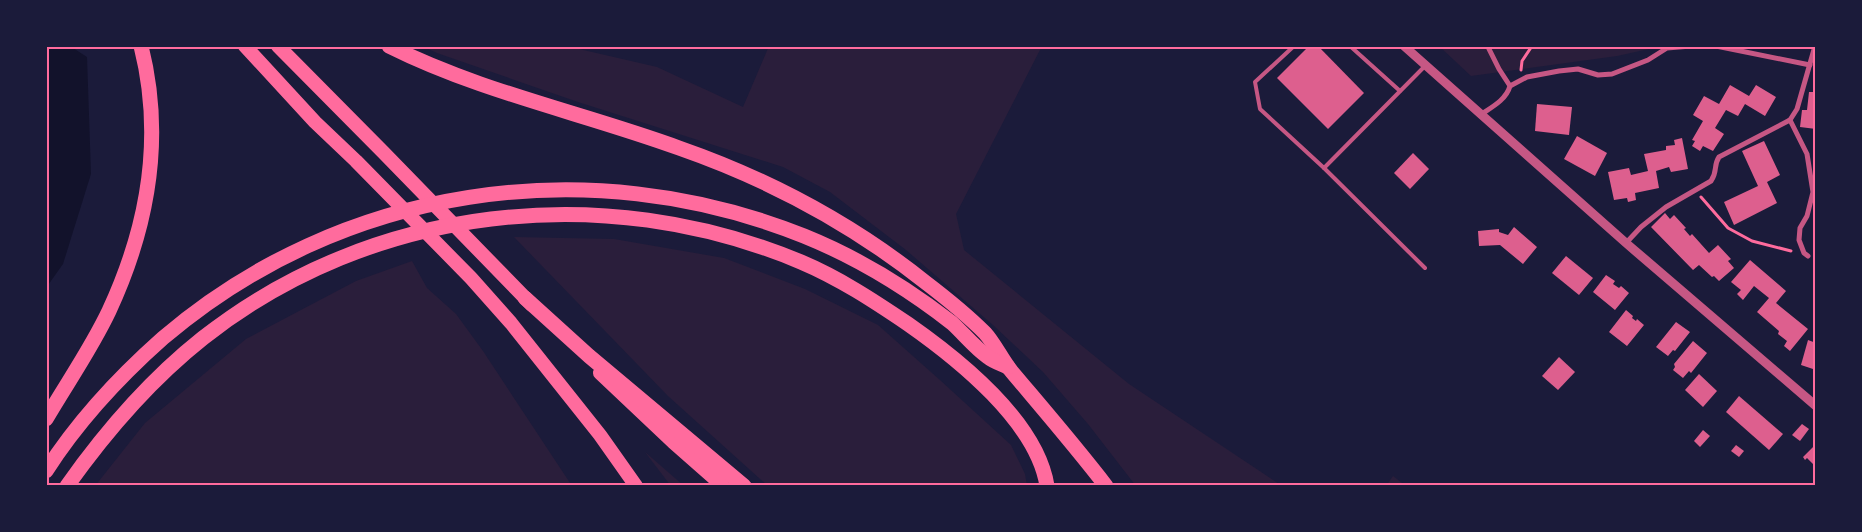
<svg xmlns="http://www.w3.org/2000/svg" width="1862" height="532" viewBox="0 0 1862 532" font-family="Montserrat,sans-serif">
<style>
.green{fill:#2a1e3b}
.water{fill:#12122b}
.building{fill:#dd5f8e}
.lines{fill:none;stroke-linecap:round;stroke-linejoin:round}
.path{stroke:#ff6b9d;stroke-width:3}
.service{stroke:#c65784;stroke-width:4}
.minor{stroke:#c65784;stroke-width:5}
.tertiary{stroke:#c65784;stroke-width:9}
.trunk{stroke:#ff6b9d;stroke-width:14}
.motorway{stroke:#ff6b9d;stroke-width:15}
.neatline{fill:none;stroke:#ff6b9d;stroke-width:2}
</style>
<rect width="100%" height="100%" fill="#1b1b3a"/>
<g class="green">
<polygon points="422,46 566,46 657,67 743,107 769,46 1042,46 956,214 964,250 1129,384 1282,486 1136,486 1088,424 1043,372 993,325 906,250 830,192 783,167 578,102 437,53"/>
<polygon points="1439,46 1662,46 1617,56 1471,76"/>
<polygon points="514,237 614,239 724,258 805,289 878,325 941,381 1011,445 1025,474 1027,486 768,486 668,396"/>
<polygon points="412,261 427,288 456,314 483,351 572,486 95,486 145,423 246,339 356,281"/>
<polygon points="645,452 684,486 671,486"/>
<polygon points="1393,476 1406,486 1386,486"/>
</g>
<polygon class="water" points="46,46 70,46 87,57 91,174 63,264 46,288"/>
<g class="building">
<polygon points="1309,46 1318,46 1364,93 1328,129 1277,78"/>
<polygon points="1730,85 1749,96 1756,85 1776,97 1765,116 1745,104 1738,116 1726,110 1715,128 1724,134 1713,151 1703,146 1700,151 1692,146 1695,141 1692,140 1703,121 1693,115 1704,96 1719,104"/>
<polygon points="1809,92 1816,92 1816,129 1800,127 1802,110 1807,110"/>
<polygon points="1537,104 1572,107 1569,135 1535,131"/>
<polygon points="1577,136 1607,153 1595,176 1564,159"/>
<polygon points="1682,138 1688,169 1671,172 1669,167 1656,171 1659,188 1635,193 1636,200 1628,202 1627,198 1614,200 1608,172 1629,168 1631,175 1648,171 1644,154 1666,150 1666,146 1675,145 1674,140"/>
<polygon points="1814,139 1816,139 1816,157 1813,157"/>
<polygon points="1764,141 1780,175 1767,182 1777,203 1734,225 1724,202 1758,186 1742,151"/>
<polygon points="1413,153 1429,169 1410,189 1394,173"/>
<polygon points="1665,213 1670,219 1674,215 1686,228 1684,229 1690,236 1692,234 1709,253 1718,245 1731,259 1728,261 1734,268 1719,281 1714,276 1712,277 1699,265 1693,270 1651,227"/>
<polygon points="1514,227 1537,247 1523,264 1500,245 1479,246 1478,231 1499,229 1499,232 1508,235"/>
<polygon points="1566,256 1593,278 1579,295 1552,273"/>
<polygon points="1750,260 1786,291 1776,303 1808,329 1790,351 1784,346 1787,341 1778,334 1779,331 1757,312 1769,298 1754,286 1743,300 1737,294 1741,290 1731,282"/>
<polygon points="1606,275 1615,281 1613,284 1619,288 1621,286 1629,293 1615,310 1593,292"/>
<polygon points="1626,310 1633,316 1632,318 1636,321 1637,319 1644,325 1627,346 1609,332"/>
<polygon points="1676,322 1690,332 1675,351 1673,350 1668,356 1656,347"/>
<polygon points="1808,340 1816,343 1816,370 1801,365"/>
<polygon points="1693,341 1707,353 1691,373 1689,371 1683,378 1673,370 1675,367 1674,364"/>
<polygon points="1559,357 1575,372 1558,390 1542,376"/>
<polygon points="1699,374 1717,391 1703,407 1685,390"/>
<polygon points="1739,396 1783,434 1769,450 1726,412"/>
<polygon points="1802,424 1809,429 1800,441 1792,435"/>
<polygon points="1703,430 1710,436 1700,447 1694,441"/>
<polygon points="1816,444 1816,467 1807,458 1805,460 1803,457"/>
<polygon points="1736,445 1744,451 1739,457 1731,451"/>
</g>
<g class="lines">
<g class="path">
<polyline points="1521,70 1522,61 1532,46"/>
<polyline points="1701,197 1728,228 1752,241 1791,251"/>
</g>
<g class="service">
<polyline points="1294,46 1255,82 1260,109 1324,168 1425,66"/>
<polyline points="1350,46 1400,91"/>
<polyline points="1324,168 1425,268"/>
</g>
<g class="minor">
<polyline points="1716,46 1810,65"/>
<polyline points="1510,86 1527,77 1559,71 1578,69 1598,75 1612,74 1648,60 1667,48 1691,46"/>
<path d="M1480 115C1492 107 1506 100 1510 86L1499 69 1489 49"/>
<polyline points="1790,120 1807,154 1813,192 1807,216 1800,228 1799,240 1804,253 1808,256"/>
<path d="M1626 243 1641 227 1666 207 1711 181C1718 171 1713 166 1719 157L1790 120 1797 109 1815 46"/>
</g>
<polyline class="tertiary" points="1404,46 1626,243 1816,406"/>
<g class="trunk">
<polyline points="245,46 315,122 356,161 471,278 511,323 600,435 636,486"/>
<polyline points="278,46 384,153 532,305"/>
<polyline points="600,373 673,442 723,486"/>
</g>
<g class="motorway">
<path d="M389 46C481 92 583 113 679 148 768 179 852 224 925 282 946 298 967 315 985 333 995 344 1002 360 1012 372 1044 410 1076 447 1106 486"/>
<polyline points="525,298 589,356 744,486"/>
<path d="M46 419C67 383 91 349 109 311 148 227 164 137 141 46"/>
<path d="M46 471C78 421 119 377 163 338 341 186 587 149 804 236 856 257 907 288 952 323 964 334 975 348 988 357 994 362 1002 364 1008 367"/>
<path d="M67 486C106 431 150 380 203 338 372 205 603 179 801 262 839 278 874 301 908 324 958 359 1037 422 1047 486"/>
</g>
</g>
<rect width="1862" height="532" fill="none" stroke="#1b1b3a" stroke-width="95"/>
<rect x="48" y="48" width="1766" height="436" class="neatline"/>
</svg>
